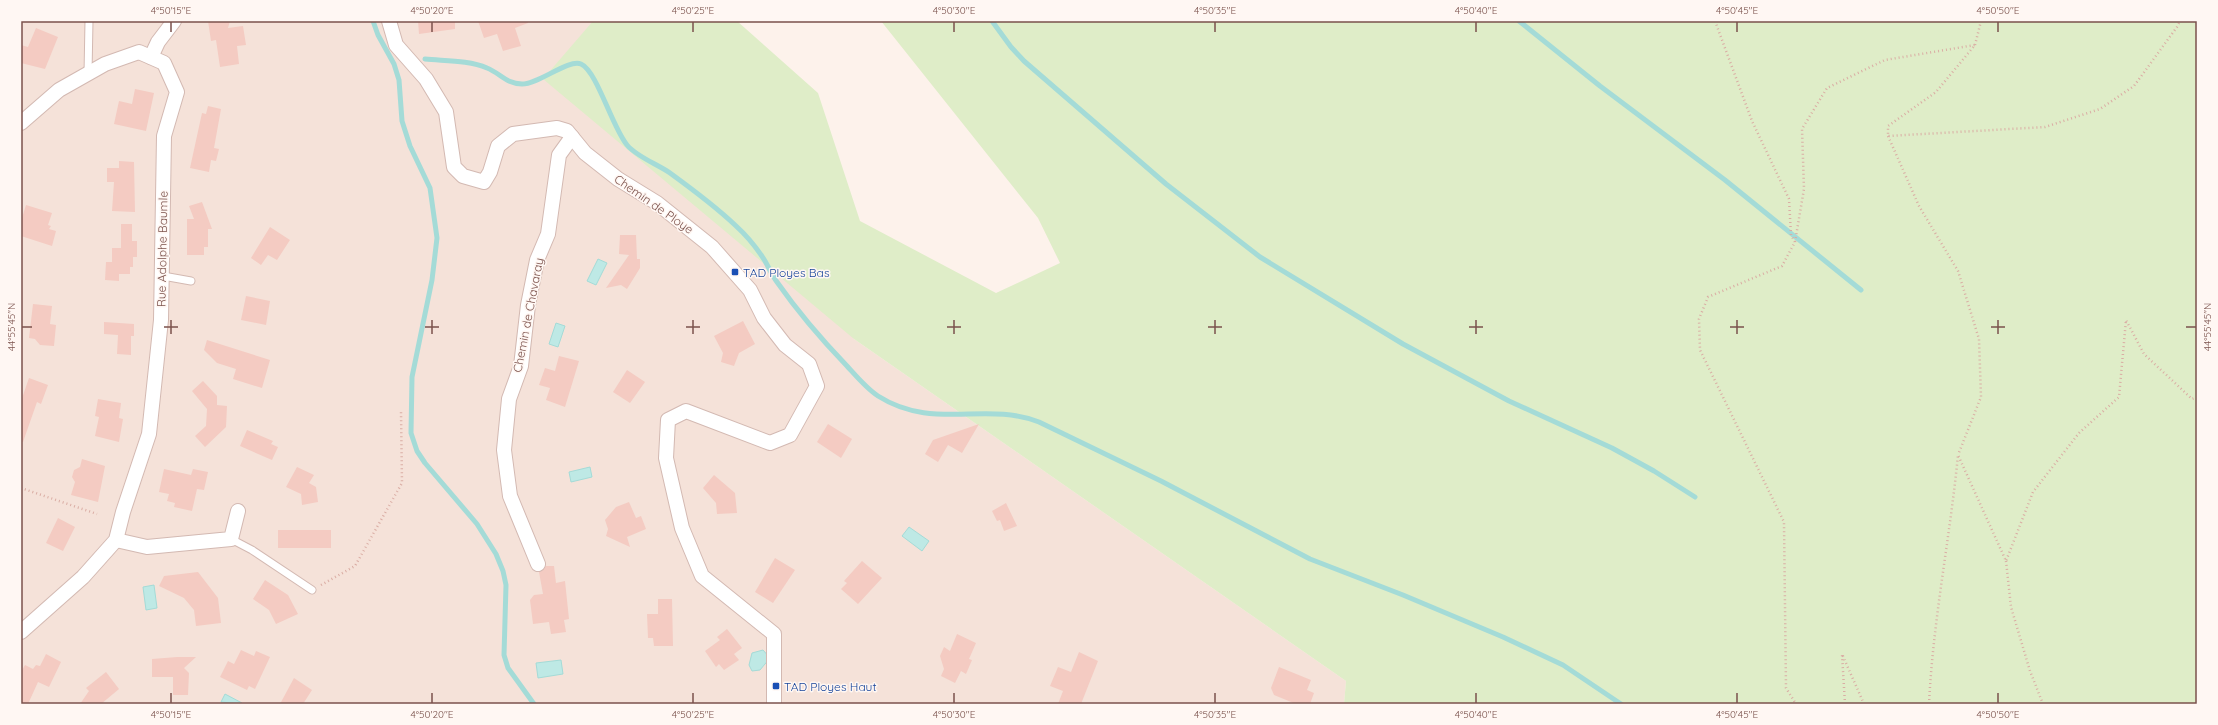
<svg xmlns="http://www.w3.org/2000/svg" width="2218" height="725" viewBox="0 0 2218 725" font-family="Quicksand,sans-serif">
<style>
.residential{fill:#f5e2d9}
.green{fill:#dfedc8}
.water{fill:#bee9e5;stroke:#a4dbd7}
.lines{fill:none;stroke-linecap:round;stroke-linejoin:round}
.stream{stroke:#a4dbd7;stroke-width:5}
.building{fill:#f4cbc2}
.lane-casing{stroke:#d3b9b2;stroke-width:9}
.street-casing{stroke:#d3b9b2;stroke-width:16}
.path{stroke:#daada4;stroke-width:2.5;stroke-dasharray:1 3;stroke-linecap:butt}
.lane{stroke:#fff;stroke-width:7}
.street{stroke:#fff;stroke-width:14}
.ticks{fill:none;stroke:#7b524c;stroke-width:1.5}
.transit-dot{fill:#1a4fb4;stroke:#fff7f3;stroke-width:1.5}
.labels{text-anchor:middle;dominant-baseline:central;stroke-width:3;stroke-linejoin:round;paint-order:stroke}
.street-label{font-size:12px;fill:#7b524c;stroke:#fff7f3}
.transit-label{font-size:12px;fill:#164399;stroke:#fff7f3;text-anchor:start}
.neatline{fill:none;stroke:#7b524c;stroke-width:1.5}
.ticks-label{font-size:10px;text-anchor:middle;fill:#7b524c}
</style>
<rect width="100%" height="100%" fill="#fdf2eb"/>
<polygon class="residential" points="21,21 681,21 854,339 1346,681 1344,704 21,704"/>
<polygon class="green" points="593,21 737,21 818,93 860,221 996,293 1060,263 1038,218 881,21 2197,21 2197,704 1344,704 1346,681 854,339 543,79"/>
<g class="water">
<polygon points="598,259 607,263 596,285 587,281"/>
<polygon points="556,323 565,326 558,347 549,344"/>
<polygon points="590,467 592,477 571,482 569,472"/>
<polygon points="909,527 929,541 922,551 902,536"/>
<polygon points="154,585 157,608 146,610 143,587"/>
<polygon points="763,650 770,658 760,670 752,671 749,665 752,653"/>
<polygon points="561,660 563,674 538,678 536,663"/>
<polygon points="225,694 242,703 241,704 221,702"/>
</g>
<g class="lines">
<g class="stream">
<polyline points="373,21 378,35 394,64 399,80 402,121 410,146 430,188 437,238 432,280 412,377 411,433 417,451 425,463 477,524 496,554 503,571 506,585 504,655 508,668 534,704"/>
<polyline points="992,21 1011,47 1024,61 1166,184 1260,257 1403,344 1509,401 1612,448 1654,471 1695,497"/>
<polyline points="1519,21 1600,86 1725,180 1861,290"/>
<path d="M425 59C444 61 469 60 487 68 500 73 506 84 522 84 539 84 568 59 581 64 597 71 612 127 627 145 637 157 657 164 670 173 692 189 715 206 735 225 746 235 757 248 765 261 769 268 772 275 777 282 798 312 822 340 847 366 857 377 867 389 878 396 933 431 985 401 1039 422L1161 481 1310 559 1403 595 1503 637 1563 665 1621 704"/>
</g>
</g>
<g class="building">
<polygon points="208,21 230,21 228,28 243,26 246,45 237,46 239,64 220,67 216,40 211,41"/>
<polygon points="418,21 455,21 455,29 419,34"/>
<polygon points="478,21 528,21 528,23 515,28 521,46 503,51 497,34 484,38"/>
<polygon points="36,28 58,37 45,69 21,63 21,45 28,47"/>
<polygon points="135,89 154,93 146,131 114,124 119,101 132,104"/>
<polygon points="208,106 221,109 214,148 219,149 216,161 211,160 209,172 190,168 202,113 206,114"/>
<polygon points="119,161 134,162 135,212 112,211 114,182 107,182 107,168 119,168"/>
<polygon points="202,202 212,229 208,229 208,247 204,247 204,255 187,255 187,219 194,219 189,206"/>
<polygon points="26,205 52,213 48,225 51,226 49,229 56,231 52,246 21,236 21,221"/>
<polygon points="121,224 132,224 132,241 137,241 137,257 133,257 133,267 130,267 130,274 119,274 119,281 105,280 106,262 112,262 112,248 121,248"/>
<polygon points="270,227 290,240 277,260 268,255 261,265 251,258"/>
<polygon points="620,235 636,235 637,259 640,259 640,268 627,289 621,285 606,288 629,255 619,254"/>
<polygon points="246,296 270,301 266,325 241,320"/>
<polygon points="33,304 52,306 50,324 56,325 54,346 40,345 35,339 29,338"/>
<polygon points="743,321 755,344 739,353 734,366 721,362 723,353 714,336"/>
<polygon points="104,322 134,324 134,336 131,336 131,355 117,354 118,335 104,334"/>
<polygon points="207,340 270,360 262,388 233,379 236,369 217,363 204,350"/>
<polygon points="559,356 579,361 565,407 546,400 550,388 539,385 545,368 555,371"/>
<polygon points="627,370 645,382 630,403 613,392"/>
<polygon points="29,378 48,385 41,404 37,402 23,442 21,442 21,401"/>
<polygon points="203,381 217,396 217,405 227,406 226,427 205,447 195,436 206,426 207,409 192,391"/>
<polygon points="98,399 121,403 119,418 123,419 119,442 95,436 99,417 95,416"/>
<polygon points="828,424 852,439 841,458 817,442"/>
<polygon points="979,424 962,453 948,445 938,462 925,454 933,440"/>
<polygon points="247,430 273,441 271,444 278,447 272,460 240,446"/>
<polygon points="82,459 105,466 98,502 71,495 75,482 72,477 74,470 80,467"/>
<polygon points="297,467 314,475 309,483 316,487 318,502 302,505 301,494 286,487"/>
<polygon points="164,469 191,475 193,469 208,472 204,490 197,489 192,511 174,507 175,503 167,501 169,494 159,492"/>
<polygon points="714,475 735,493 737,513 717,514 716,503 703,488"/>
<polygon points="629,502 636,518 641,516 646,529 627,537 630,547 606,536 608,529 605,520 616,507"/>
<polygon points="1006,503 1017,526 1004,531 1000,520 997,521 992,511"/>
<polygon points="58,518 75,527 63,551 46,543"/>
<rect x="278" y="530" width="53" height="18"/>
<polygon points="775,558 795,570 773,603 755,592"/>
<polygon points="862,561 882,578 858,604 841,589 847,583 844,581"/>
<polygon points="546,566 554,566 556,583 565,581 569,619 564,620 566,632 551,634 549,622 533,624 530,600 534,595 543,594 539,572"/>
<polygon points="198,572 218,598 221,623 196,626 194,610 184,598 159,586 164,576"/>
<polygon points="265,580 288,595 298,614 276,624 269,610 253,599"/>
<polygon points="658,599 672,599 673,646 654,646 653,638 648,638 647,614 658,614"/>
<polygon points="727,629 742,648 734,654 739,660 724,670 719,664 716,667 705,651 720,640 717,637"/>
<polygon points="957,634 976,643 969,659 972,660 966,674 961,671 955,683 941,676 944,669 940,656 944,647 950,651"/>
<polygon points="241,650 254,656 256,651 270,657 255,689 249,686 247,690 220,677 228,661 234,664"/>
<polygon points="1079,652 1098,661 1081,704 1058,704 1063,691 1050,686 1058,667 1071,672"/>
<polygon points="46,654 61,662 49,687 38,682 28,704 21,704 21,672 25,665 33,669 36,665 40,666"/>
<polygon points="177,657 196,657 184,668 189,673 188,695 173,695 173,677 152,677 152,659"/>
<polygon points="1279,667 1311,680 1307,690 1314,693 1310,704 1296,704 1274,695 1271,688"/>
<polygon points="106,672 119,689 101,704 80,704 89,691 86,688"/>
<polygon points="294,678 312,690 303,704 280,704"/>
</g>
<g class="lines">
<defs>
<g id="lane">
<polyline points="88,74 89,21"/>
<polyline points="163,276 191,281"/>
<polyline points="231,539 252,550 312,590"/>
</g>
<g id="street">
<polyline points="389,21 396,45 426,79 446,112 454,167 463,176 484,182 490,172 498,146 513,134 557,128 567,131 585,153 618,179 657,203 712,247 750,290 764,318 785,345 809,364 817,386 790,435 770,443 686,411 668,420 666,458 682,528 702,576 774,634 774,704"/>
<polyline points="151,57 158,42 174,21"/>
<polyline points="21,123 59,90 105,64 139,52 164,63 177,92 164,136 161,320 149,434 123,512 116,540 83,577 21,632"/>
<polyline points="116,540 147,547 231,539 238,511"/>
<polyline points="538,564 510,496 504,450 509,399 521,366 528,305 537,260 548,234 559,155 572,137"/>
</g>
</defs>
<use href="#lane" class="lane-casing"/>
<use href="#street" class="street-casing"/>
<g class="path">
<polyline points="1715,21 1752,121 1789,199 1791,235 1795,242 1782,266 1708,297 1699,319 1700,350 1784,522 1786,688 1796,704"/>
<polyline points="1975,45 1981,21"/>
<polyline points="1888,136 1919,206 1958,271 1979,339 1981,397 1958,455"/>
<polyline points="1795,242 1804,189 1802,129 1827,88 1885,60 1975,45 1936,92 1888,126 1888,136 2045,127 2100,109 2134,86 2177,27 2180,21"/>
<polyline points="21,488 97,514"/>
<polyline points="2006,561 2011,607 2030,671 2043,704"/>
<polyline points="321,585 355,566 402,483 401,411"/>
<polyline points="1845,704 1842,654 1864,704"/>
<path d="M1929 704C1933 620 1950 538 1958 455L2006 561 2033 492 2079 433 2119 397 2126 320 2144 354 2192 399 2197 397"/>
</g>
<use href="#lane" class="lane"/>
<use href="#street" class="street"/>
</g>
<path class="ticks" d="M171 22V32M432 22V32M693 22V32M954 22V32M1215 22V32M1476 22V32M1737 22V32M1998 22V32M171 320V334M432 320V334M693 320V334M954 320V334M1215 320V334M1476 320V334M1737 320V334M1998 320V334M22 327H32M164 327H178M425 327H439M686 327H700M947 327H961M1208 327H1222M1469 327H1483M1730 327H1744M1991 327H2005M2186 327H2196M171 693V703M432 693V703M693 693V703M954 693V703M1215 693V703M1476 693V703M1737 693V703M1998 693V703"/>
<g class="transit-dot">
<rect x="731" y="268" width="8" height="8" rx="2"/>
<rect x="772" y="682" width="8" height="8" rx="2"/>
</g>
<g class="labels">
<g class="street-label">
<text transform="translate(654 204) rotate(35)">Chemin de Ploye</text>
<text transform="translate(162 249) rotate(-89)">Rue Adolphe Baumle</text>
<text transform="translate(528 315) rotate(-79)">Chemin de Chavaray</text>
</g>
<g class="transit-label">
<text x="743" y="272">TAD Ployes Bas</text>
<text x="784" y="686">TAD Ployes Haut</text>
</g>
</g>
<rect width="2218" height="725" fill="none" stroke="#fff7f3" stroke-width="44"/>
<rect x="22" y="22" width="2174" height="681" class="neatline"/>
<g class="ticks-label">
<text x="171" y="14">4°50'15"E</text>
<text x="432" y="14">4°50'20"E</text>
<text x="693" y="14">4°50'25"E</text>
<text x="954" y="14">4°50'30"E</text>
<text x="1215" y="14">4°50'35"E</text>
<text x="1476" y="14">4°50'40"E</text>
<text x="1737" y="14">4°50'45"E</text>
<text x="1998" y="14">4°50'50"E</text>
<text transform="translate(11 327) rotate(-90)" y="4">44°55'45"N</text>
<text transform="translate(2207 327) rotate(-90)" y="4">44°55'45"N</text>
<text x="171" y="718">4°50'15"E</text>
<text x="432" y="718">4°50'20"E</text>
<text x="693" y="718">4°50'25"E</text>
<text x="954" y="718">4°50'30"E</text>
<text x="1215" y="718">4°50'35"E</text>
<text x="1476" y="718">4°50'40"E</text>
<text x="1737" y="718">4°50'45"E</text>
<text x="1998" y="718">4°50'50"E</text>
</g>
</svg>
